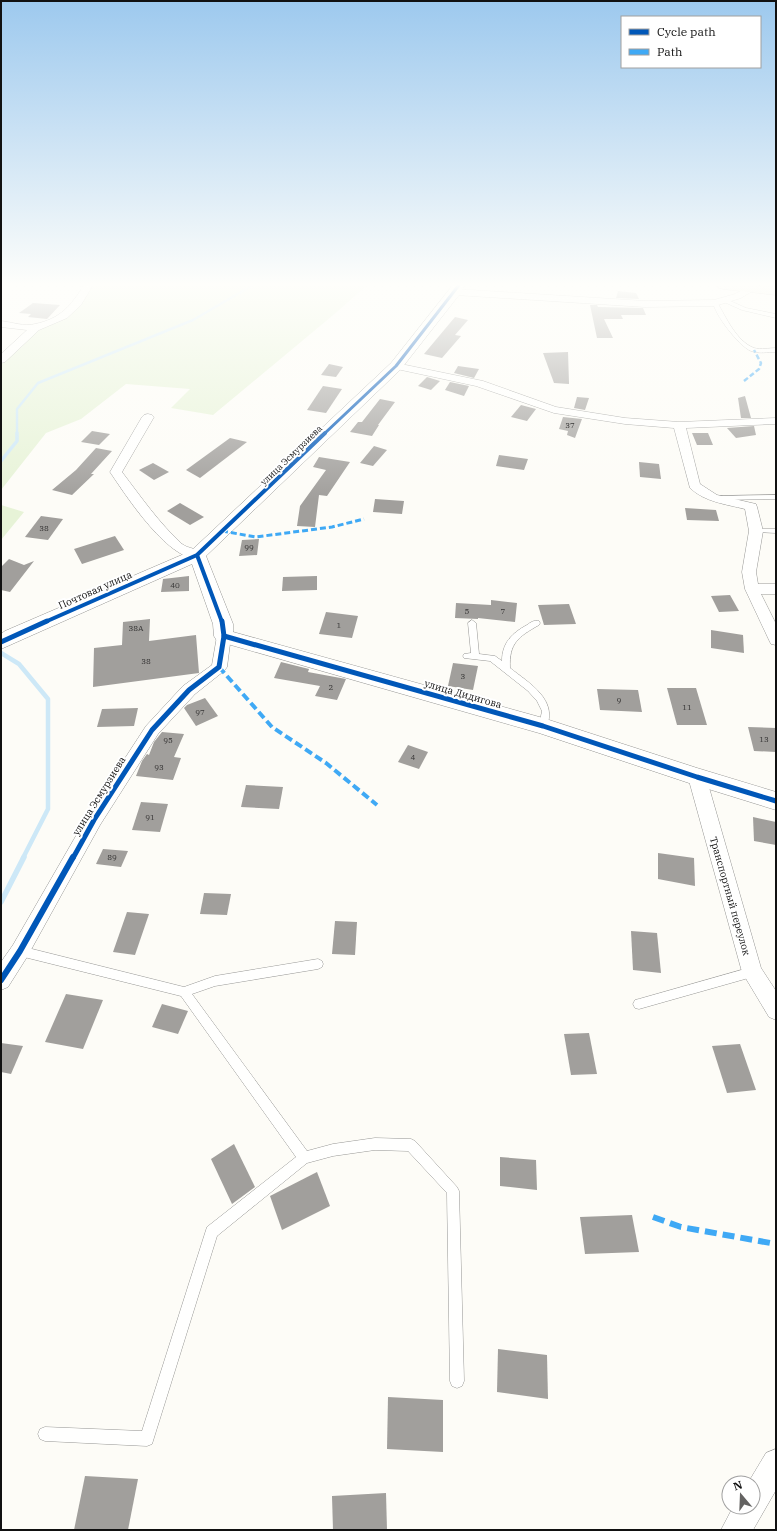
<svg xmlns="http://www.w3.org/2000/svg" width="777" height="1531" viewBox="0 0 777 1531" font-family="'IBM Plex Serif',serif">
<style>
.green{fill:#e7f3d7}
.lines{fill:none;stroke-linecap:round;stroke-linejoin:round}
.stream-far3{stroke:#cde8f7;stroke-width:2.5}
.stream-far2{stroke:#cde8f7;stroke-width:3.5}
.stream-far1{stroke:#cde8f7;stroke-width:4.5}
.stream{stroke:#cde8f7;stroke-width:5.5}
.building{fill:#a19f9c}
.service-casing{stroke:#979795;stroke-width:1}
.minor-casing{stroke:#979795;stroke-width:1}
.tertiary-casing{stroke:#979795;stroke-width:1}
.primary-casing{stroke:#858482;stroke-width:1}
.service{fill:#fffffe;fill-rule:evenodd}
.minor{fill:#fffffe;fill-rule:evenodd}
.tertiary{fill:#fffffe;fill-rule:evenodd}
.primary{fill:#ede9dc;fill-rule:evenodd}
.quiet-far3{stroke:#3fa9f5;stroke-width:2.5;stroke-dasharray:5 2.5;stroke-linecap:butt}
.quiet-far2{stroke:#3fa9f5;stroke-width:3;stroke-dasharray:6 3;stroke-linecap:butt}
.quiet-far1{stroke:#3fa9f5;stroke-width:4;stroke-dasharray:8 4;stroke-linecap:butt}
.quiet{stroke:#3fa9f5;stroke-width:6;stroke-dasharray:12 6;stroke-linecap:butt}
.cycleway-far3-casing{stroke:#fff;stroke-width:4.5}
.cycleway-far2-casing{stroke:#fff;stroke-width:6}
.cycleway-far1-casing{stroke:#fff;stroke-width:8}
.cycleway-casing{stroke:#fff;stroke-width:8}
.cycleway-far3{stroke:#0057b8;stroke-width:3}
.cycleway-far2{stroke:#0057b8;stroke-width:4}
.cycleway-far1{stroke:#0057b8;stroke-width:5}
.cycleway{stroke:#0057b8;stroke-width:6}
.labels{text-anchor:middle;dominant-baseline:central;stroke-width:4;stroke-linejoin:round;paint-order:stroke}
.number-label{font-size:8px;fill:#353434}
.far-street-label{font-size:9px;fill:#111;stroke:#fff}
.street-label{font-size:10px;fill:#111;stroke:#fff}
</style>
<rect width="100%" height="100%" fill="#fdfcf7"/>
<g class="green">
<polygon points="88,285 367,285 338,311 213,415 171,408 190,389 126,384 81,419 46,433 1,490 1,360 35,328 64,316 78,303"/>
<polygon points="1,505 24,512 1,540"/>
</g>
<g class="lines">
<polyline class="stream-far3" points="17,434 17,409 38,383 193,320 253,285"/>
<polyline class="stream-far2" points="1,461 17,441 17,433"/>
<polyline class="stream-far1" points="1,653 19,664 48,699 48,809 23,858"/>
<polyline class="stream" points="1,902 24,857"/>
</g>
<g class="building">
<polygon points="618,291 636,293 639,299 616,298"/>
<polygon points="33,303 60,305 47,319 28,317 31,314 19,313"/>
<polygon points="590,305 597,305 598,307 643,308 646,315 621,315 623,319 604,319 613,338 597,338"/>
<polygon points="455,317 468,320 455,335 461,336 442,358 424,354"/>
<polygon points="568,352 569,384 554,383 543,353"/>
<polygon points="329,364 343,367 336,377 321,375"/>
<polygon points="458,366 479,369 474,378 454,373"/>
<polygon points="427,377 440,381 431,390 418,386"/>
<polygon points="450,382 469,386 464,396 445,390"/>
<polygon points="323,386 342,389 326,413 307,410"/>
<polygon points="745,396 751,418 741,418 738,398"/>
<polygon points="577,397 589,398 585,410 574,408"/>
<polygon points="380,399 395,402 378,425 379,425 372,436 350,432 358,422 362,422"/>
<polygon points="521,405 536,409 527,421 511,417"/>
<polygon points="563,417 582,419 575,438 567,435 568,431 559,429"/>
<polygon points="754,426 756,435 736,438 727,428"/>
<polygon points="92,431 110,434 99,445 81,442"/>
<polygon points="692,433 708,433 713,445 697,445"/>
<polygon points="230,438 247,442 200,478 186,470"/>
<polygon points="374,446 387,450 373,466 360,463"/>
<polygon points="96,448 112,451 91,474 94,474 72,495 52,490 76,470"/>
<polygon points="499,455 528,459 524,470 496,466"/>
<polygon points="319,457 350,462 327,496 319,495 315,527 297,526 300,506 326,470 313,467"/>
<polygon points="639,462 659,464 661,479 640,477"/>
<polygon points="153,463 169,472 154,480 139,470"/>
<polygon points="375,499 404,501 402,514 373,512"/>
<polygon points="180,503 204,517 190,525 167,511"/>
<polygon points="685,508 716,510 719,521 687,520"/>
<polygon points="41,516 63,519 48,540 25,537"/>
<polygon points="115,536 124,550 82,564 74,549"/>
<polygon points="259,539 257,555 239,556 242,540"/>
<polygon points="9,559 24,565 34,561 10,592 1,590 1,567"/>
<polygon points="189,576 189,591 161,592 163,579"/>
<polygon points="317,576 317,590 282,591 283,577"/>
<polygon points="730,595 739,611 719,612 711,596"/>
<polygon points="491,600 517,603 515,622 478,618 478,619 455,618 456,603 491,605"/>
<polygon points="569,604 576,624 544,625 538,605"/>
<polygon points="326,612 358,616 352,638 319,634"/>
<polygon points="150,619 149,641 196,635 199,673 93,687 94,648 122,645 123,622"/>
<polygon points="711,630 743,635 744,653 711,648"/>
<polygon points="281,662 309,669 308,672 346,679 337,700 315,696 320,686 274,678"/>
<polygon points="453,663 478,666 473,690 448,686"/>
<polygon points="667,688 696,688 707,725 677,725"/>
<polygon points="597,689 638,690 642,712 600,710"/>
<polygon points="205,698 218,716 196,726 184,708 187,705"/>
<polygon points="138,708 134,726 97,727 102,709"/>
<polygon points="748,727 776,728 776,752 754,751"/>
<polygon points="162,732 184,734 174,757 181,758 173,780 136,776 142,761 147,754 149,755 154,742"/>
<polygon points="408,745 428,752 419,769 398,762"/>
<polygon points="246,785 283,787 279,809 241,807"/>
<polygon points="141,802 168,804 160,832 132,830"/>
<polygon points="753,817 776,822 776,845 754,841"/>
<polygon points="103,849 128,851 121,867 96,864"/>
<polygon points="658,853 694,858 695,886 658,879"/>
<polygon points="204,893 231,894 227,915 200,914"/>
<polygon points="127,912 149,914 135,955 113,952"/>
<polygon points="335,921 357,922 355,955 332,954"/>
<polygon points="631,931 657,933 661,973 633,970"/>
<polygon points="66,994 103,1000 83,1049 45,1042"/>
<polygon points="162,1004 188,1011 178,1034 152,1027"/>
<polygon points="589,1033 597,1074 571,1075 564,1034"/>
<polygon points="1,1043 23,1046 11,1074 1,1072"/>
<polygon points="740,1044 756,1090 727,1093 712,1046"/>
<polygon points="234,1144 255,1187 232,1204 211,1159"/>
<polygon points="500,1157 536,1160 537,1190 500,1186"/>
<polygon points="317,1172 330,1206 282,1230 270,1196"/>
<polygon points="632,1215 639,1252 585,1254 580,1217"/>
<polygon points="498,1349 547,1355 548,1399 497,1392"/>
<polygon points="388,1397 443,1400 443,1452 387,1449"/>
<polygon points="85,1476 138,1479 128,1530 74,1530"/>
<polygon points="386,1493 387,1530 333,1530 332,1496"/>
</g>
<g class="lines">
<defs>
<g id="service">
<polygon points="726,299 746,308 776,314 776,318 742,310 724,302 723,301"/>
<path d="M713 302H717C726 317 736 341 754 348 761 350 769 348 776 348V352C768 352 758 354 751 351 739 346 714 314 713 302Z"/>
<polygon points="776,495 776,499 719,500 716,498 719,496"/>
<polygon points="756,529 776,529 776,533 754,532 753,531"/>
<path d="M472 620 476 623 479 654 495 656 502 661C502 643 512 633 527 625 531 622 534 620 539 621L540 623 539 625C518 637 509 643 510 668 529 683 559 700 546 728L543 729 539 726 542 711 537 701 528 691 490 661 464 658 463 656 464 654 471 653 468 623Z"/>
<polygon points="20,946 184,987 215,976 318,959 322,961 323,964 322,967 318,969 215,986 192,994 307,1151 333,1144 375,1138 411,1139 415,1141 457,1187 459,1191 464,1381 462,1386 457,1388 452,1386 450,1381 447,1193 408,1151 375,1150 333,1156 307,1163 217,1236 152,1444 147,1446 45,1441 40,1439 38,1434 40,1429 45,1427 142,1431 207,1227 296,1157 181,996 20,956 16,954 15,951 16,948"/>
<polygon points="752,967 756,968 757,972 756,976 752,977 639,1009 635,1008 633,1004 635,1000 639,999"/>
</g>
<g id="minor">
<path d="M84 285H93L81 305 67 318 39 330 5 362 1 363V354L27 330 1 327V321C11 322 25 327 35 324 60 319 71 306 84 285Z"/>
<polygon points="751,285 756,288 754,290 741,298 715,306 645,307 455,295 450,292 455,289 645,301 714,300 735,294"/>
<path d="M396 363 483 381 556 407 625 418 679 422 776 418V424L686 428 700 484 717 495 756 504 757 507 763 531 756 572 758 584H776V594H761L776 624V645L771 644 769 640 745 589 742 572 749 531 745 509C725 504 705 502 690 488L674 428 625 424 554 413 476 386 392 368 391 366Z"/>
<path d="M148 414 152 415 154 417 122 472C141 497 159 523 182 544 188 549 199 548 204 555L202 558C171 566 125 494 110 472L142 417 144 415Z"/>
<polygon points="224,631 229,632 231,636 227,667 224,671 195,694 158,734 100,825 27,957 8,987 1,990 1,962 13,945 88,815 146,726 183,686 212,665 217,636 219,632"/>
<polygon points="697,770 703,772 706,777 761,968 776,991 776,1020 769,1017 742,972 688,777 691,772"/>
<polygon points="776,1449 776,1490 753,1530 721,1530 733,1507 753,1507 753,1483 748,1483 766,1453"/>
</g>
<polygon id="tertiary" points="453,285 465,285 459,295 401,369 206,556 233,624 233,632 543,718 697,768 776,792 776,810 689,783 539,733 217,641 214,636 213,624 192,564 1,649 1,634 5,631 191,551 391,363"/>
<polygon id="primary" points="717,285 753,285 776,287 776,295 723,289 719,288"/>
</defs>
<use href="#service" class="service-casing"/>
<use href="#minor" class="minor-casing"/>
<use href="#tertiary" class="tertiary-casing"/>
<use href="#primary" class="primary-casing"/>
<use href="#service" class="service"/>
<use href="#minor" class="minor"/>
<use href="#tertiary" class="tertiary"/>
<use href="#primary" class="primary"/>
<polyline class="quiet-far3" points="744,381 759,369 761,363 754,350"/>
<polyline class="quiet-far2" points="222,531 256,537 332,527 364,519"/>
<polyline class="quiet-far1" points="219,667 272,727 326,763 377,805"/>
<polyline class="quiet" points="653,1217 681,1227 776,1244"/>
<defs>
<polyline id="cycleway-far3" points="324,434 396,366 459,285"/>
<g id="cycleway-far2">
<polyline points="197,555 222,622"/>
<polyline points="45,622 197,555 325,433"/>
</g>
<g id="cycleway-far1">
<polyline points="222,621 224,636 543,726 697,777 776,801"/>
<polyline points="1,642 47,621"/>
<polyline points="73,858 94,820 152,730 189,690 219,667 224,636"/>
</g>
<polyline id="cycleway" points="1,980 20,951 73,857"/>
</defs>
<use href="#cycleway-far3" class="cycleway-far3-casing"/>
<use href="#cycleway-far2" class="cycleway-far2-casing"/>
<use href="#cycleway-far1" class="cycleway-far1-casing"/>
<use href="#cycleway" class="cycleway-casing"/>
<use href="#cycleway-far3" class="cycleway-far3"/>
<use href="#cycleway-far2" class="cycleway-far2"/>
<use href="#cycleway-far1" class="cycleway-far1"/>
<use href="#cycleway" class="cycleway"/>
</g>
<linearGradient id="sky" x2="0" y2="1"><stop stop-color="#9dc9ee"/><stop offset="0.57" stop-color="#fefefb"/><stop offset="1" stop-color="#fefefb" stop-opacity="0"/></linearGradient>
<rect width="777" height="499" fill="url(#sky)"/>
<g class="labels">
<g class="number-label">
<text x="570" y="425">37</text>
<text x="44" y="528">38</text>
<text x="249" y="547">99</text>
<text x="175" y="585">40</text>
<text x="467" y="611">5</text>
<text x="503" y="611">7</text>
<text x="339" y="625">1</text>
<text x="136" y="628">38А</text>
<text x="146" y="661">38</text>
<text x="463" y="676">3</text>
<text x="331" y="687">2</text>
<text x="619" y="700">9</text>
<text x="687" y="707">11</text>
<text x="200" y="712">97</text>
<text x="764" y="739">13</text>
<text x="168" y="740">95</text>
<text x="413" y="757">4</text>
<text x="159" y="767">93</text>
<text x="150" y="817">91</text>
<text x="112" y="857">89</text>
</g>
<g class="far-street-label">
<text transform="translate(291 455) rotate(-44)">улица Эсмурзиева</text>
</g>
<g class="street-label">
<text transform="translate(95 590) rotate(-24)">Почтовая улица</text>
<text transform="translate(463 694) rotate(16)">улица Дидигова</text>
<text transform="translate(99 796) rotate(-58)">улица Эсмурзиева</text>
<text transform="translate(730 896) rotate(74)">Транспортный переулок</text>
</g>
</g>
<rect width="777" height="1531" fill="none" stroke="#111111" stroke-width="4"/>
<rect x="621" y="16" width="140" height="52" fill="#ffffff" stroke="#a0a0a0"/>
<rect x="629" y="29" width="20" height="6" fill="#0057b8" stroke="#a0a0a0"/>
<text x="657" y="36" font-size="12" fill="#111111">Cycle path</text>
<rect x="629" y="49" width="20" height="6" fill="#3fa9f5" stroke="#a0a0a0"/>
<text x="657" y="56" font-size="12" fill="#111111">Path</text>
<g transform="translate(741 1495) rotate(341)"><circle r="19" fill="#ffffff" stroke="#a0a0a0"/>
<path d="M0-3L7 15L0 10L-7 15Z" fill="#646362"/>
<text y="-6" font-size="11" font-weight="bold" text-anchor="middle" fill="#111111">N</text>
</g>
</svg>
